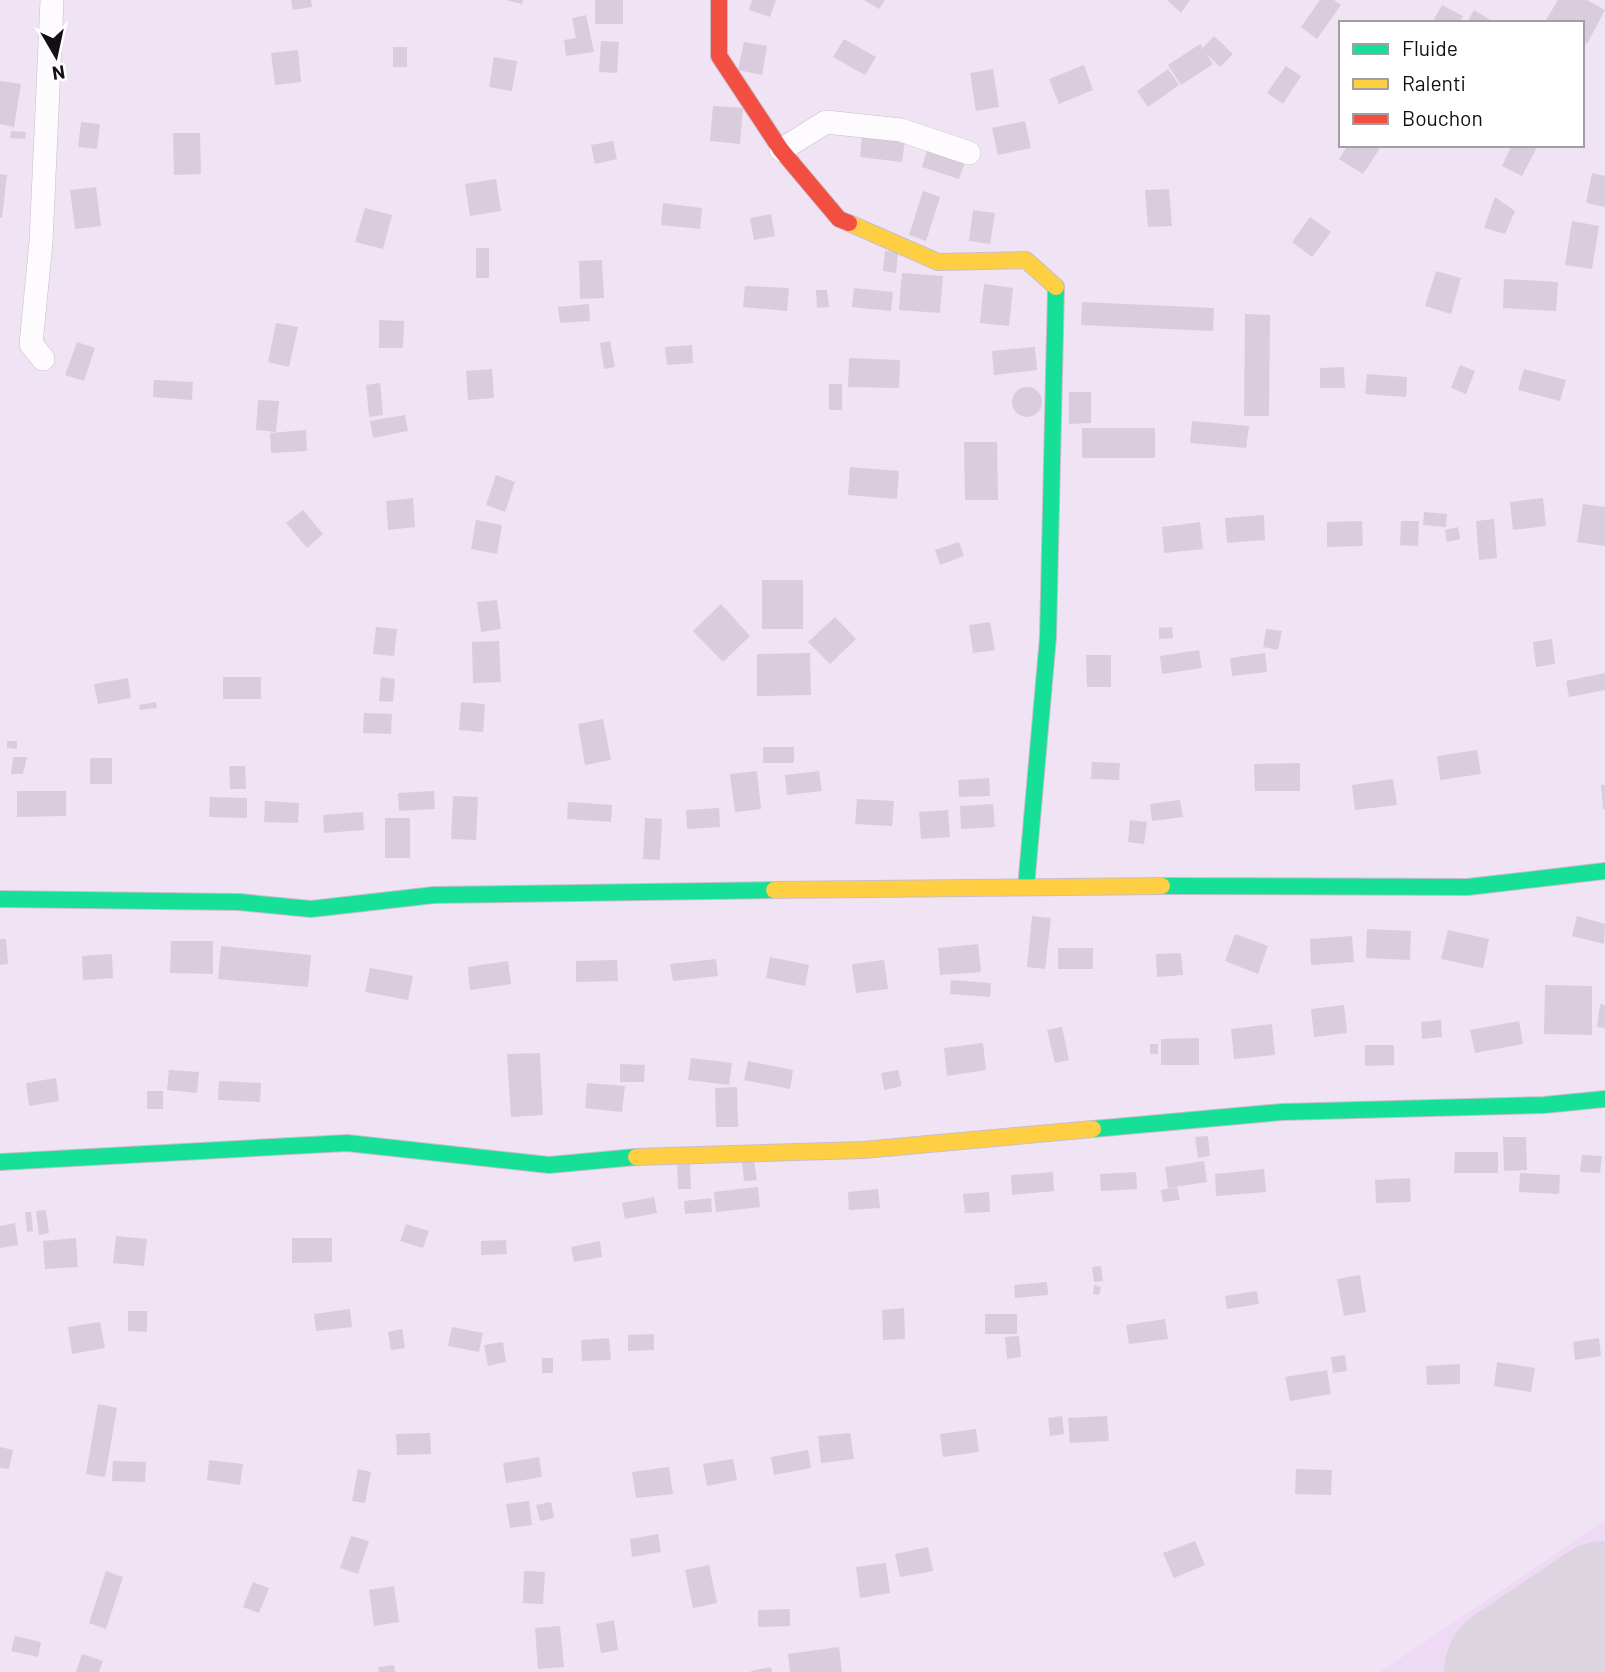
<svg xmlns="http://www.w3.org/2000/svg" width="1605" height="1672" viewBox="0 0 1605 1672" font-family="Barlow,sans-serif">
<style>
.built{fill:#eedaf5}
.lines{fill:none;stroke-linecap:round;stroke-linejoin:round}
.runway{stroke:#dcd4df;stroke-width:136}
.building{fill:#d9ccdd}
.street-casing{stroke:#c8becb;stroke-width:24}
.fast-casing{stroke:#c8becb;stroke-width:18}
.slow-casing{stroke:#c8becb;stroke-width:18}
.jam-casing{stroke:#c8becb;stroke-width:18}
.street{stroke:#fdfbfd;stroke-width:23}
.fast{stroke:#16e098;stroke-width:16}
.slow{stroke:#ffcf43;stroke-width:16}
.jam{stroke:#f24e42;stroke-width:16}
</style>
<rect width="100%" height="100%" fill="#f0e3f4"/>
<polygon class="built" points="1605,1520 1605,1672 1380,1672 1523,1576"/>
<g class="lines">
<polyline class="runway" points="1512,1672 1605,1609"/>
</g>
<g class="building">
<polygon points="291,0 311,0 312,7 293,10"/>
<polygon points="506,0 523,0 522,4"/>
<rect x="595" y="0" width="28" height="24"/>
<polygon points="752,0 776,0 770,17 749,10"/>
<polygon points="864,0 885,0 879,9"/>
<polygon points="1167,0 1190,0 1181,13"/>
<polygon points="1320,0 1334,0 1341,5 1317,39 1301,27"/>
<polygon points="1558,0 1587,0 1605,10 1587,44 1582,41 1582,23 1546,20"/>
<polygon points="1442,5 1463,16 1459,23 1432,23"/>
<polygon points="1474,10 1495,23 1467,23"/>
<polygon points="586,15 594,52 566,56 564,40 576,38 572,18"/>
<polygon points="1214,36 1233,54 1220,67 1206,53 1213,64 1181,85 1168,65 1200,44 1203,48"/>
<polygon points="844,39 876,57 865,75 833,57"/>
<polygon points="601,41 619,42 617,73 599,72"/>
<polygon points="744,42 767,46 762,75 738,70"/>
<rect x="393" y="47" width="14" height="20"/>
<polygon points="298,50 301,82 275,85 271,53"/>
<polygon points="494,57 517,61 512,91 489,87"/>
<polygon points="1084,65 1093,90 1059,104 1049,79"/>
<polygon points="1286,66 1301,76 1283,104 1267,93"/>
<polygon points="993,69 999,107 976,111 970,73"/>
<polygon points="1168,69 1179,85 1148,107 1137,91"/>
<polygon points="0,81 21,84 14,127 0,124"/>
<polygon points="713,106 743,108 740,144 710,141"/>
<polygon points="1025,121 1031,148 998,155 992,128"/>
<polygon points="81,122 100,124 97,149 78,147"/>
<polygon points="11,131 26,132 25,139 10,138"/>
<polygon points="173,133 200,133 201,174 174,175"/>
<polygon points="862,135 905,140 902,162 860,157"/>
<polygon points="613,141 617,159 595,164 591,145"/>
<polygon points="1348,145 1382,145 1363,174 1339,159"/>
<polygon points="1512,145 1538,145 1522,176 1502,166"/>
<polygon points="927,150 965,162 959,179 922,167"/>
<polygon points="1592,173 1605,176 1605,207 1586,203"/>
<polygon points="0,174 7,175 2,218 0,217"/>
<polygon points="496,179 501,211 470,216 465,184"/>
<polygon points="96,187 101,226 75,229 70,190"/>
<polygon points="1169,189 1172,226 1148,227 1145,190"/>
<polygon points="923,191 940,197 926,241 909,235"/>
<polygon points="1495,197 1515,211 1505,234 1484,228"/>
<polygon points="663,203 702,208 700,229 661,225"/>
<polygon points="365,208 392,215 383,249 355,242"/>
<polygon points="973,210 995,213 990,244 969,241"/>
<polygon points="771,214 775,236 754,240 750,218"/>
<polygon points="1310,217 1331,232 1312,257 1292,242"/>
<polygon points="1572,221 1599,226 1592,269 1565,265"/>
<rect x="476" y="248" width="13" height="30"/>
<polygon points="885,251 898,252 896,273 883,271"/>
<polygon points="602,260 604,298 580,299 579,261"/>
<polygon points="1436,271 1461,278 1451,314 1425,306"/>
<polygon points="902,273 943,276 940,313 899,310"/>
<polygon points="1504,279 1558,282 1556,311 1503,308"/>
<polygon points="984,284 1013,288 1009,326 980,323"/>
<polygon points="745,286 789,288 787,311 743,307"/>
<polygon points="854,288 893,292 891,311 852,307"/>
<polygon points="816,290 827,290 829,307 817,308"/>
<polygon points="1082,302 1214,308 1213,331 1081,325"/>
<polygon points="589,304 590,321 560,323 558,307"/>
<polygon points="1245,314 1270,315 1269,416 1244,416"/>
<polygon points="379,320 404,321 403,348 379,348"/>
<polygon points="276,323 298,327 289,367 268,362"/>
<polygon points="610,341 615,367 604,369 600,343"/>
<polygon points="77,342 95,348 84,381 65,375"/>
<polygon points="692,345 693,363 667,365 665,347"/>
<polygon points="1035,347 1037,370 994,375 992,351"/>
<polygon points="849,358 900,360 899,388 848,387"/>
<polygon points="1460,365 1475,371 1466,394 1451,388"/>
<polygon points="1344,367 1345,388 1320,388 1320,368"/>
<polygon points="492,369 494,398 468,400 466,371"/>
<polygon points="1524,369 1566,380 1560,401 1518,390"/>
<polygon points="1367,374 1407,377 1406,397 1365,394"/>
<polygon points="154,380 193,382 192,400 153,397"/>
<polygon points="380,383 383,415 369,417 366,385"/>
<rect x="829" y="384" width="13" height="26"/>
<circle cx="1027" cy="402" r="15"/>
<polygon points="1069,392 1091,392 1091,423 1069,424"/>
<polygon points="258,400 279,401 276,432 256,430"/>
<polygon points="405,415 408,431 373,438 370,421"/>
<polygon points="1192,421 1249,426 1246,448 1190,443"/>
<rect x="1082" y="428" width="73" height="30"/>
<polygon points="306,430 307,451 271,453 270,433"/>
<polygon points="964,442 997,442 998,500 965,500"/>
<polygon points="850,467 899,471 897,499 848,495"/>
<polygon points="496,475 515,482 505,512 486,505"/>
<polygon points="413,498 415,527 388,530 386,501"/>
<polygon points="1543,498 1546,526 1513,530 1510,502"/>
<polygon points="1583,504 1605,507 1605,546 1577,542"/>
<polygon points="303,510 323,534 307,548 286,523"/>
<polygon points="1424,512 1447,514 1446,527 1423,525"/>
<polygon points="1264,515 1265,540 1227,543 1225,518"/>
<polygon points="1494,519 1497,558 1479,560 1476,521"/>
<polygon points="476,520 502,525 497,554 471,549"/>
<polygon points="1362,521 1363,546 1327,547 1327,522"/>
<polygon points="1401,521 1419,521 1418,546 1400,545"/>
<polygon points="1200,522 1203,549 1164,553 1162,527"/>
<polygon points="1458,527 1460,539 1447,542 1445,530"/>
<polygon points="959,542 964,556 940,565 935,550"/>
<rect x="762" y="580" width="41" height="49"/>
<polygon points="497,600 501,629 481,632 477,602"/>
<polygon points="721,604 750,636 723,662 693,631"/>
<polygon points="835,617 856,639 830,664 808,642"/>
<polygon points="990,622 995,650 973,653 969,625"/>
<polygon points="376,627 397,629 394,656 373,654"/>
<polygon points="1172,627 1173,638 1159,639 1159,628"/>
<polygon points="1266,629 1282,631 1278,650 1263,647"/>
<polygon points="1552,639 1555,664 1536,667 1533,642"/>
<polygon points="499,641 501,682 473,683 472,642"/>
<polygon points="1199,650 1202,668 1162,674 1160,656"/>
<polygon points="810,653 811,695 757,696 757,654"/>
<polygon points="1265,653 1267,672 1232,676 1230,658"/>
<polygon points="1086,655 1111,655 1111,687 1087,687"/>
<polygon points="1605,673 1605,690 1569,697 1566,681"/>
<rect x="223" y="677" width="38" height="22"/>
<polygon points="381,677 395,679 393,702 379,701"/>
<polygon points="128,678 131,698 98,704 94,684"/>
<polygon points="156,702 157,708 140,710 139,705"/>
<polygon points="461,702 485,704 483,732 459,730"/>
<polygon points="364,713 392,714 391,734 363,733"/>
<polygon points="603,719 611,760 585,765 578,724"/>
<polygon points="7,741 17,741 17,749 7,748"/>
<rect x="763" y="747" width="31" height="16"/>
<polygon points="1477,750 1481,774 1440,780 1437,756"/>
<polygon points="13,757 27,757 23,774 11,774"/>
<rect x="90" y="758" width="22" height="26"/>
<polygon points="1092,762 1120,763 1119,780 1091,779"/>
<polygon points="1300,763 1300,791 1255,791 1254,764"/>
<polygon points="229,766 245,766 246,789 230,789"/>
<polygon points="757,771 761,809 735,812 730,774"/>
<polygon points="819,771 822,791 787,795 785,775"/>
<polygon points="989,778 990,796 959,797 958,780"/>
<polygon points="1393,779 1397,805 1355,810 1352,785"/>
<polygon points="1601,785 1605,785 1605,809 1603,809"/>
<polygon points="17,791 66,791 66,816 17,817"/>
<polygon points="434,791 435,809 399,811 398,793"/>
<polygon points="453,796 478,797 476,840 451,839"/>
<polygon points="210,797 247,798 247,818 209,817"/>
<polygon points="857,799 894,801 892,826 855,824"/>
<polygon points="1180,800 1183,817 1152,821 1150,804"/>
<polygon points="265,801 299,803 298,823 264,822"/>
<polygon points="568,802 612,805 611,822 567,819"/>
<polygon points="993,804 995,827 961,829 960,806"/>
<polygon points="719,808 720,827 687,829 686,810"/>
<polygon points="948,810 950,837 921,839 919,812"/>
<polygon points="363,812 364,830 324,833 323,815"/>
<rect x="385" y="818" width="25" height="40"/>
<polygon points="645,818 662,819 660,860 643,859"/>
<polygon points="1130,820 1147,822 1144,844 1128,842"/>
<polygon points="1032,916 1051,918 1045,969 1027,967"/>
<polygon points="1577,916 1605,924 1604,944 1572,936"/>
<polygon points="1367,929 1411,931 1410,960 1366,958"/>
<polygon points="1448,930 1489,939 1483,968 1441,959"/>
<polygon points="1235,934 1268,946 1258,974 1225,961"/>
<polygon points="1352,936 1354,962 1311,965 1310,939"/>
<polygon points="0,939 6,939 8,964 0,965"/>
<polygon points="171,941 213,941 213,974 170,973"/>
<polygon points="978,944 981,972 940,975 938,948"/>
<polygon points="221,946 311,955 308,987 218,979"/>
<rect x="1058" y="948" width="35" height="21"/>
<polygon points="1181,953 1183,975 1157,977 1156,954"/>
<polygon points="112,954 113,978 83,980 82,956"/>
<polygon points="770,957 809,965 805,986 766,978"/>
<polygon points="716,959 718,976 673,981 670,964"/>
<polygon points="617,960 618,981 576,982 576,961"/>
<polygon points="884,960 888,989 856,993 852,964"/>
<polygon points="508,961 511,984 470,990 468,967"/>
<polygon points="370,968 413,976 408,1000 365,992"/>
<polygon points="951,980 991,983 990,997 950,994"/>
<polygon points="1545,985 1592,986 1592,1035 1544,1034"/>
<polygon points="1600,1004 1605,1005 1605,1028 1597,1027"/>
<polygon points="1344,1005 1347,1033 1314,1037 1311,1009"/>
<polygon points="1441,1020 1442,1037 1422,1039 1421,1022"/>
<polygon points="1519,1021 1523,1044 1475,1053 1470,1030"/>
<polygon points="1272,1024 1275,1055 1234,1059 1231,1029"/>
<polygon points="1062,1027 1069,1060 1055,1063 1047,1030"/>
<polygon points="1199,1038 1199,1065 1161,1065 1161,1039"/>
<polygon points="983,1043 986,1070 947,1076 944,1048"/>
<rect x="1150" y="1044" width="8" height="10"/>
<polygon points="1365,1045 1394,1045 1394,1065 1365,1066"/>
<polygon points="540,1053 543,1115 511,1117 507,1054"/>
<polygon points="691,1058 732,1063 729,1085 688,1080"/>
<polygon points="748,1061 793,1070 790,1089 744,1080"/>
<polygon points="620,1064 645,1065 644,1082 620,1082"/>
<polygon points="169,1070 199,1072 197,1093 167,1090"/>
<polygon points="898,1070 902,1086 884,1090 881,1073"/>
<polygon points="56,1078 59,1101 29,1106 26,1083"/>
<polygon points="219,1081 261,1083 260,1102 218,1100"/>
<polygon points="587,1083 625,1086 622,1112 585,1108"/>
<polygon points="737,1087 738,1127 716,1127 715,1088"/>
<rect x="147" y="1091" width="16" height="18"/>
<polygon points="1208,1136 1210,1156 1198,1158 1195,1137"/>
<polygon points="1503,1137 1526,1137 1527,1170 1504,1171"/>
<polygon points="1455,1152 1498,1152 1498,1173 1454,1173"/>
<polygon points="1582,1155 1602,1156 1600,1173 1580,1172"/>
<polygon points="754,1160 757,1180 744,1181 742,1162"/>
<polygon points="1204,1161 1207,1182 1168,1188 1165,1167"/>
<polygon points="690,1162 691,1189 678,1189 677,1163"/>
<polygon points="1264,1169 1266,1192 1216,1196 1215,1174"/>
<polygon points="1053,1172 1054,1191 1012,1195 1011,1175"/>
<polygon points="1136,1172 1137,1189 1101,1191 1100,1174"/>
<polygon points="1520,1173 1560,1175 1559,1194 1519,1192"/>
<polygon points="1410,1178 1411,1202 1376,1203 1375,1180"/>
<polygon points="758,1187 760,1207 716,1212 714,1192"/>
<polygon points="1177,1187 1180,1200 1163,1202 1161,1190"/>
<polygon points="878,1189 880,1208 849,1210 848,1192"/>
<polygon points="989,1192 990,1212 965,1213 963,1194"/>
<polygon points="654,1197 657,1213 625,1219 622,1203"/>
<polygon points="711,1198 712,1212 685,1214 684,1201"/>
<polygon points="46,1210 49,1233 39,1235 36,1211"/>
<polygon points="25,1212 31,1212 33,1231 27,1232"/>
<polygon points="15,1223 18,1245 0,1248 0,1226"/>
<polygon points="406,1224 429,1231 423,1248 400,1241"/>
<polygon points="116,1236 147,1239 144,1266 113,1263"/>
<polygon points="76,1238 78,1267 45,1269 43,1241"/>
<polygon points="292,1238 332,1238 332,1262 292,1263"/>
<polygon points="506,1240 507,1254 481,1255 481,1241"/>
<polygon points="600,1241 602,1257 574,1262 571,1247"/>
<polygon points="1101,1266 1103,1281 1094,1282 1092,1267"/>
<polygon points="1360,1275 1366,1312 1344,1316 1337,1279"/>
<polygon points="1047,1282 1048,1295 1015,1298 1014,1285"/>
<polygon points="1094,1285 1101,1287 1099,1295 1093,1294"/>
<polygon points="1257,1291 1259,1304 1227,1309 1225,1296"/>
<polygon points="904,1308 905,1339 883,1340 882,1310"/>
<polygon points="350,1309 352,1327 316,1331 314,1314"/>
<polygon points="128,1311 147,1311 147,1332 128,1331"/>
<rect x="985" y="1314" width="32" height="20"/>
<polygon points="1165,1319 1168,1339 1129,1344 1126,1325"/>
<polygon points="100,1322 105,1348 72,1354 68,1327"/>
<polygon points="452,1327 483,1333 479,1352 448,1346"/>
<polygon points="402,1329 405,1348 391,1350 388,1332"/>
<polygon points="654,1334 654,1350 628,1351 628,1335"/>
<polygon points="1019,1336 1021,1357 1007,1359 1005,1337"/>
<polygon points="609,1338 611,1360 582,1361 581,1340"/>
<polygon points="1599,1338 1601,1356 1575,1360 1573,1342"/>
<polygon points="503,1342 506,1362 488,1366 484,1345"/>
<polygon points="1345,1355 1347,1371 1333,1373 1331,1357"/>
<rect x="542" y="1358" width="11" height="15"/>
<polygon points="1497,1362 1535,1368 1531,1392 1494,1386"/>
<polygon points="1460,1364 1460,1384 1427,1385 1426,1366"/>
<polygon points="1327,1370 1331,1394 1290,1401 1285,1377"/>
<polygon points="98,1404 117,1408 105,1477 86,1474"/>
<polygon points="1062,1416 1064,1434 1050,1436 1048,1418"/>
<polygon points="1107,1416 1109,1441 1070,1443 1068,1418"/>
<polygon points="976,1429 979,1452 943,1457 940,1434"/>
<polygon points="430,1433 431,1454 397,1455 396,1434"/>
<polygon points="850,1433 854,1459 821,1463 818,1436"/>
<polygon points="0,1447 13,1450 9,1469 0,1468"/>
<polygon points="808,1450 811,1468 774,1475 771,1457"/>
<polygon points="539,1457 542,1477 506,1483 503,1463"/>
<polygon points="733,1459 737,1480 707,1486 703,1464"/>
<polygon points="209,1460 243,1464 240,1485 207,1480"/>
<polygon points="113,1461 146,1462 145,1482 112,1481"/>
<polygon points="669,1467 673,1494 636,1498 632,1472"/>
<polygon points="358,1469 371,1472 365,1503 352,1501"/>
<polygon points="1296,1469 1332,1470 1331,1495 1295,1494"/>
<polygon points="529,1501 532,1525 510,1528 506,1504"/>
<polygon points="551,1502 554,1518 540,1521 536,1505"/>
<polygon points="658,1534 661,1552 632,1557 630,1539"/>
<polygon points="351,1536 369,1541 358,1574 340,1568"/>
<polygon points="1195,1541 1205,1565 1174,1578 1163,1553"/>
<polygon points="928,1547 933,1571 900,1577 895,1554"/>
<polygon points="886,1563 890,1593 860,1598 856,1567"/>
<polygon points="709,1565 717,1603 693,1608 685,1570"/>
<polygon points="106,1571 123,1577 106,1629 89,1623"/>
<polygon points="524,1571 545,1572 543,1604 523,1603"/>
<polygon points="253,1582 269,1588 259,1613 243,1607"/>
<polygon points="394,1586 399,1622 374,1626 369,1590"/>
<polygon points="790,1609 790,1626 758,1627 758,1610"/>
<polygon points="614,1620 618,1650 601,1653 596,1624"/>
<polygon points="560,1626 564,1667 538,1669 535,1628"/>
<polygon points="15,1636 41,1642 38,1657 11,1651"/>
<polygon points="839,1647 842,1672 790,1672 788,1654"/>
<polygon points="82,1654 103,1661 99,1672 76,1672"/>
<polygon points="394,1665 395,1672 379,1672 378,1667"/>
<polygon points="771,1667 772,1672 751,1672 751,1671"/>
</g>
<g class="lines">
<defs>
<g id="street">
<polyline points="781,150 826,122 901,130 969,153"/>
<polyline points="43,359 31,344 41,242 52,0"/>
</g>
<g id="fast">
<polyline points="1162,886 1468,887 1605,871"/>
<polyline points="1026,887 1048,637 1056,287"/>
<polyline points="0,899 239,902 311,909 434,895 774,890"/>
<polyline points="1093,1129 1282,1112 1544,1105 1605,1099"/>
<polyline points="0,1162 347,1143 549,1165 636,1157"/>
</g>
<g id="slow">
<polyline points="849,223 938,262 1026,260 1056,287"/>
<polyline points="774,890 1162,886"/>
<polyline points="636,1157 863,1150 1093,1129"/>
</g>
<polyline id="jam" points="719,0 719,56 781,150 839,219 849,223"/>
</defs>
<use href="#street" class="street-casing"/>
<use href="#fast" class="fast-casing"/>
<use href="#slow" class="slow-casing"/>
<use href="#jam" class="jam-casing"/>
<use href="#street" class="street"/>
<use href="#fast" class="fast"/>
<use href="#slow" class="slow"/>
<use href="#jam" class="jam"/>
</g>
<rect x="1339" y="21" width="245" height="126" fill="#ffffff" stroke="#a19fa3" stroke-width="2"/>
<rect x="1353" y="44" width="35" height="10" fill="#16e098" stroke="#a19fa3" stroke-width="2"/>
<text x="1402" y="56" font-size="21" fill="#150e18">Fluide</text>
<rect x="1353" y="79" width="35" height="10" fill="#ffcf43" stroke="#a19fa3" stroke-width="2"/>
<text x="1402" y="91" font-size="21" fill="#150e18">Ralenti</text>
<rect x="1353" y="114" width="35" height="10" fill="#f24e42" stroke="#a19fa3" stroke-width="2"/>
<text x="1402" y="126" font-size="21" fill="#150e18">Bouchon</text>
<g transform="translate(56 56) rotate(171)" stroke="#ffffff" stroke-width="5" paint-order="stroke">
<path d="M0-5L12 26L0 18L-12 26Z" fill="#150e18"/>
<text y="-10" font-size="19" font-weight="bold" text-anchor="middle" fill="#150e18">N</text>
</g>
</svg>
